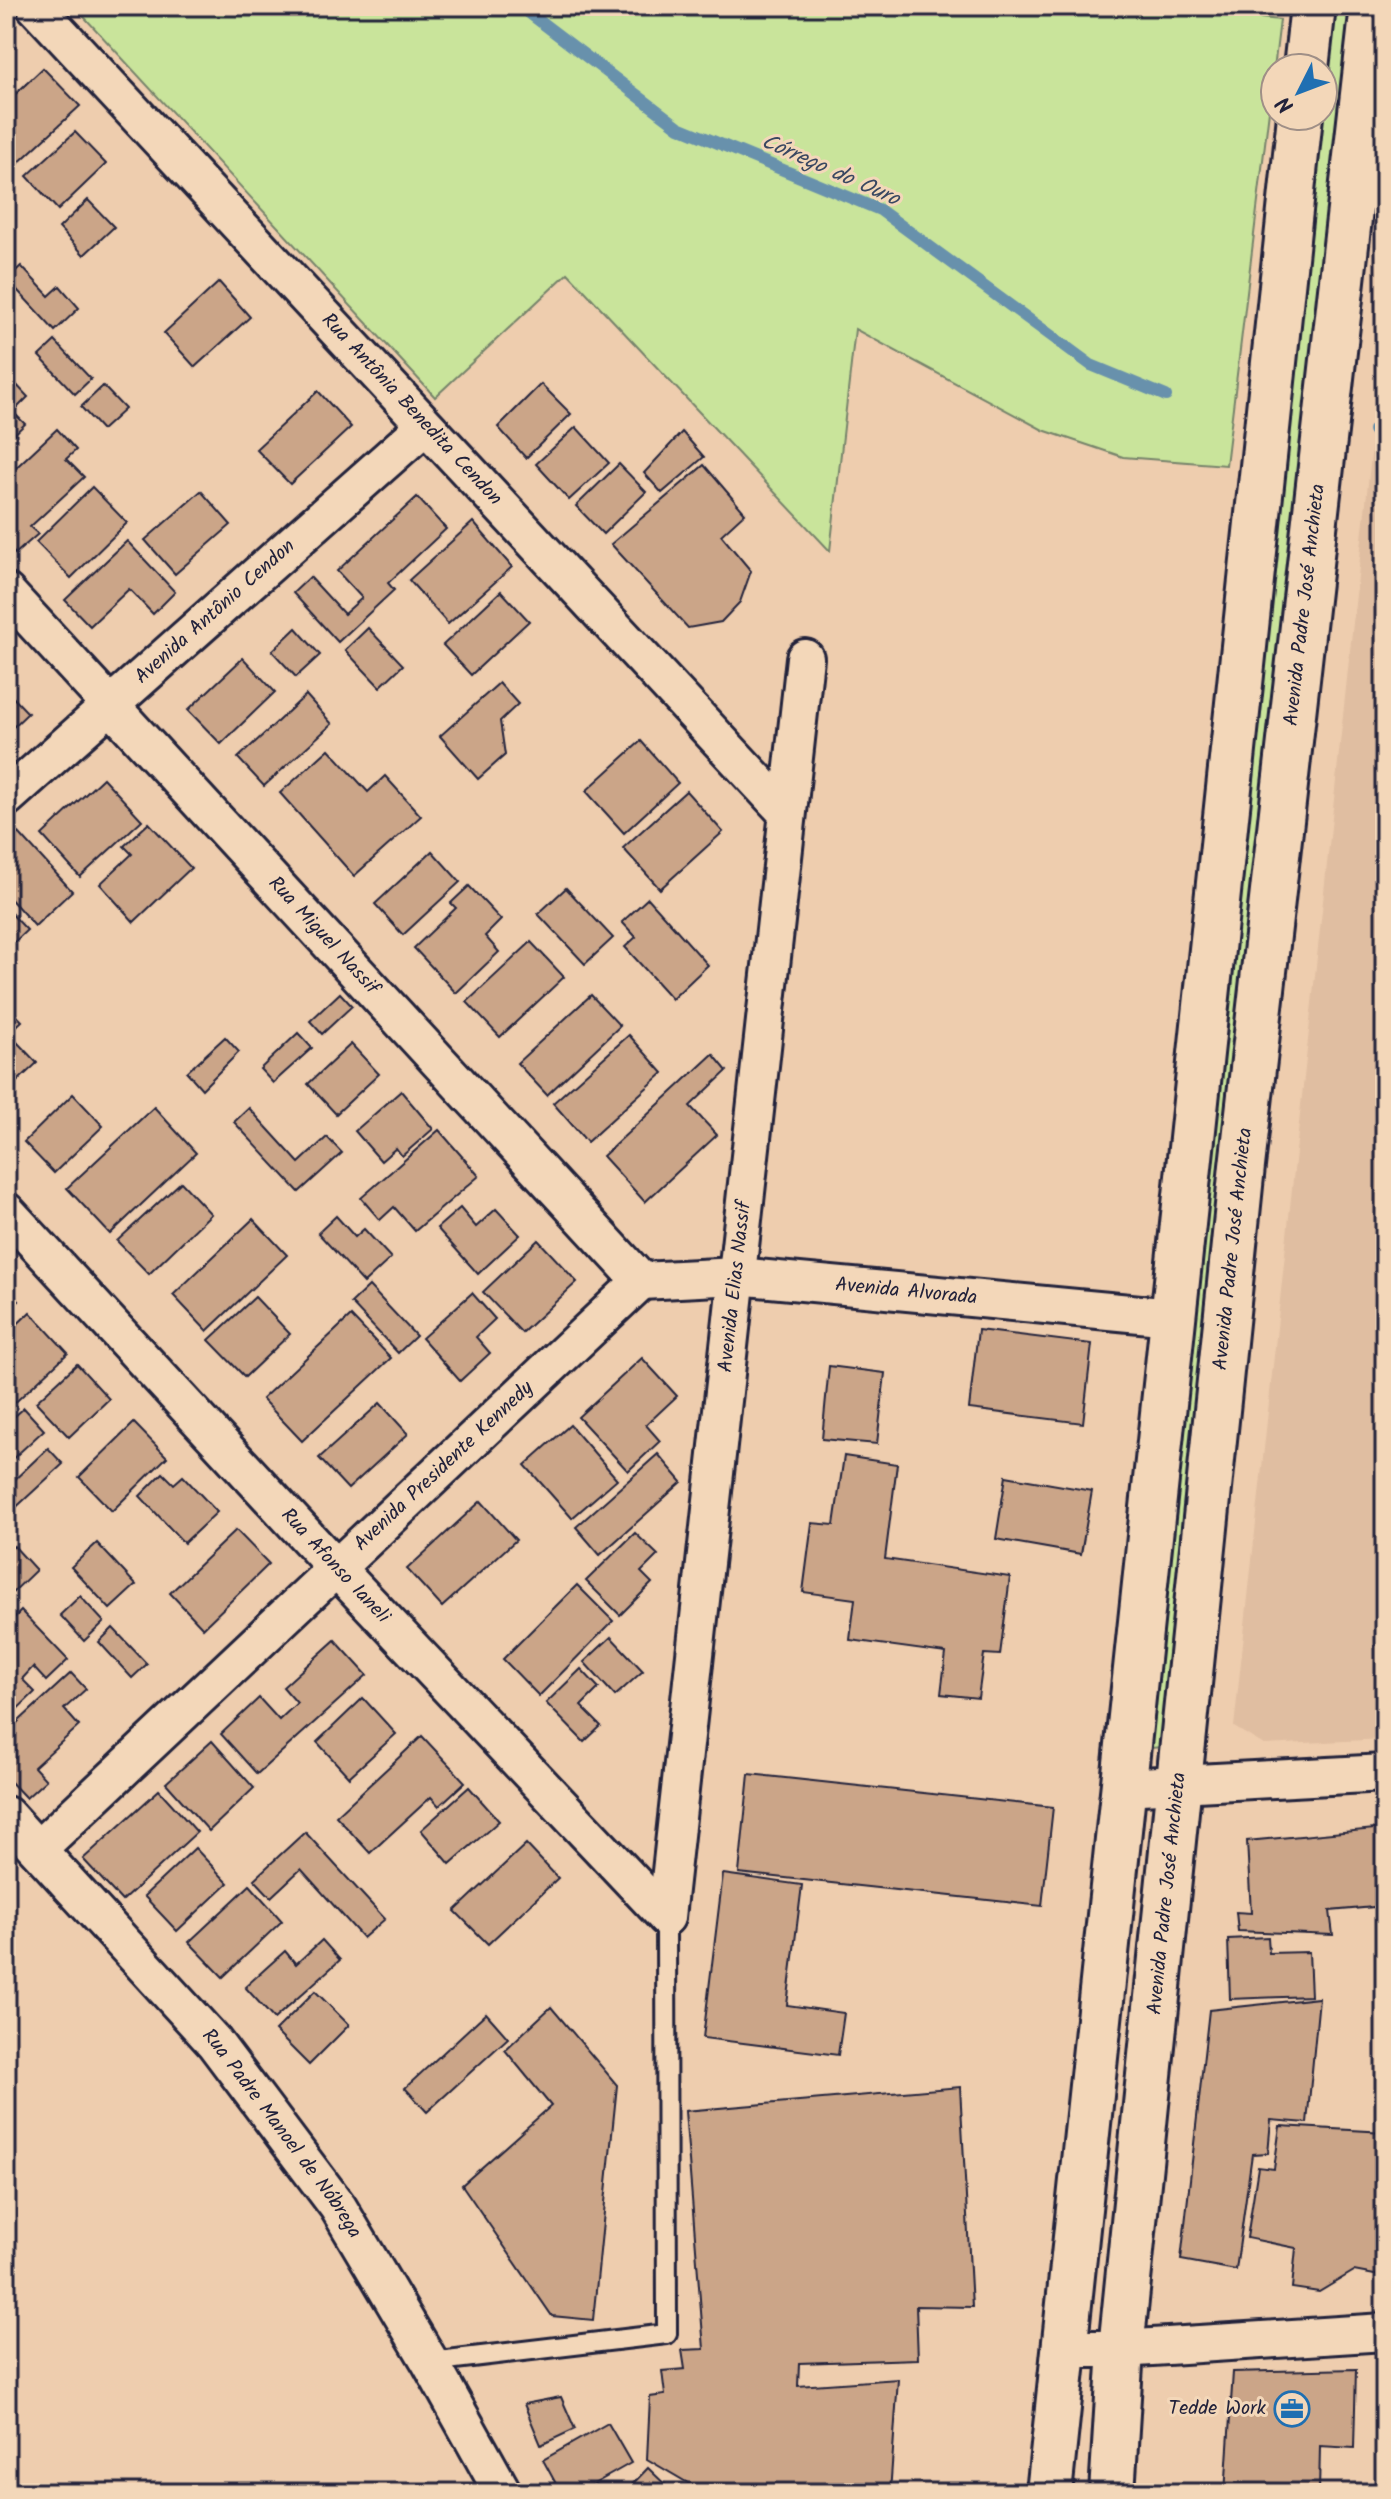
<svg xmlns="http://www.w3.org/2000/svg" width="1391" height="2499" viewBox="0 0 1391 2499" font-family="Kalam,sans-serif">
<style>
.built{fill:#e0bea1}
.green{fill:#c9e49b;stroke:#76836b;stroke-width:2}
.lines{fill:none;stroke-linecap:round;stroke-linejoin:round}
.stream{stroke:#6791ac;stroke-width:12}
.building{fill:#cba588;stroke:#22223b;stroke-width:2}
.lane-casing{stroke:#22223b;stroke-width:24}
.street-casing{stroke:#22223b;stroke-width:42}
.secondary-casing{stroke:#22223b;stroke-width:50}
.lane{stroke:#f3d7b9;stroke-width:18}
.street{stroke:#f3d7b9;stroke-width:36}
.secondary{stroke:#f3d7b9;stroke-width:44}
.labels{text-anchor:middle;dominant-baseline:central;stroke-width:6;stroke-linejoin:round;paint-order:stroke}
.street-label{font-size:20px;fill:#22223b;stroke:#f3d7b9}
.poi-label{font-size:20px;fill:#22223b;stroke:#f3d7b9;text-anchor:end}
.water-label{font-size:22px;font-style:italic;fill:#394761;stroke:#f3d7b9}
</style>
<rect width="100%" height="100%" fill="#eecdae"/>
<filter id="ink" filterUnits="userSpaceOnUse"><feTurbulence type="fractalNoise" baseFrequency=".0125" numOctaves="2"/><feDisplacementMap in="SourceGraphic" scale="16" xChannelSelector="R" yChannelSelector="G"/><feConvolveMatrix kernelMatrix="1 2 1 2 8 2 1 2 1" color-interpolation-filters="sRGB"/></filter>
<g filter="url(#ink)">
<polygon class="built" points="1385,326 1385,1739 1264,1745 1234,1727"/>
<g class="green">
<polygon points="74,6 1145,6 1280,20 1226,465 1123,457 1043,430 855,329 830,551 568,273 435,397"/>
<polygon points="1330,6 1352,6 1163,1747 1150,1748 1148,1734 1319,116 1323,116 1323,76"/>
</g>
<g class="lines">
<g class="stream">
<polyline points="520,6 679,127 880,210 1091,365 1166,396"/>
<polyline points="1374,430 1385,443"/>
</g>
</g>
<g class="building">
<polygon points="6,67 16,78 6,88"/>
<polygon points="43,68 80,106 16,165 6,155 6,103"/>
<polygon points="75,132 106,164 58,210 27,176"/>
<polygon points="88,200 114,227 84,255 59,228"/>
<polygon points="21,266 49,296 60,286 79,308 55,331 7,279"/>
<polygon points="219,282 250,317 195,367 164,333"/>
<polygon points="55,341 91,379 75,394 39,356"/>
<polygon points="13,381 28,397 13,412 25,424 6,442 6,388"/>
<polygon points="541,384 571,414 526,458 498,427"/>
<polygon points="103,386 125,409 102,430 81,407"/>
<polygon points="318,391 351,427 290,484 256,449"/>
<polygon points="576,427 609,463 569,500 536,464"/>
<polygon points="57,429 76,450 66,459 84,477 30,527 38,534 15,554 6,544 8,513 6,477"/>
<polygon points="682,432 704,457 662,493 644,473"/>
<polygon points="619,464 646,492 603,534 576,506"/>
<polygon points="704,465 745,513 721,535 751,571 740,602 721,622 688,628 611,544"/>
<polygon points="92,487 127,523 71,578 36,542"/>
<polygon points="201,491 231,525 175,574 145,540"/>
<polygon points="417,497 446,529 388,583 394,590 338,642 293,593 310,577 344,614 362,598 337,571"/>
<polygon points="473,522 512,567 448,624 409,580"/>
<polygon points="127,541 175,592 153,614 129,589 90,626 65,600"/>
<polygon points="501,591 529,621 471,675 443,645"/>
<polygon points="296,628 320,655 296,677 272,651"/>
<polygon points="368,628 403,665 380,687 345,650"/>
<polygon points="243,658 275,692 221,744 188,710"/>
<polygon points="499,683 518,704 500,721 505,755 478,779 440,736"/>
<polygon points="6,690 28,713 6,734"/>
<polygon points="306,695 332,724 264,786 238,758"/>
<polygon points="641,741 678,783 624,833 586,791"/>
<polygon points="329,749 368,792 385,776 421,816 354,876 280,793"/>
<polygon points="103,778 142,820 80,877 42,835"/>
<polygon points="686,791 723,832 660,889 623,848"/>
<polygon points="149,823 191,868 134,922 100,884 132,854 124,846"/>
<polygon points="19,833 72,891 35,926 6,894 6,845"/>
<polygon points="432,851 460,882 403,935 375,904"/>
<polygon points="469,886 501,920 485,936 499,952 456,993 414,948 456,908 451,903"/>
<polygon points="566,888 613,938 585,964 538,914"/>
<polygon points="648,898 708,965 672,999 625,947 636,937 622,922"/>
<polygon points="6,908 27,930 6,950"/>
<polygon points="531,942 564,977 500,1037 467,1002"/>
<polygon points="340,993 352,1006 322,1034 310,1021"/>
<polygon points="591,995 620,1026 547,1095 517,1063"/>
<polygon points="6,1004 22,1021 6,1036"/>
<polygon points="298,1033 312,1048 273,1083 260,1069"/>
<polygon points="629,1035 663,1073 587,1142 553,1103"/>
<polygon points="225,1037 239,1052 202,1089 187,1072"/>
<polygon points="16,1041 37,1063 6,1092 6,1050"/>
<polygon points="351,1044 379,1074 336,1114 308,1084"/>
<polygon points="713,1054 727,1071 690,1106 717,1135 645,1202 603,1156"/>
<polygon points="401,1091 433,1129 402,1156 396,1148 381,1161 355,1131"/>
<polygon points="73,1094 103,1126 54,1173 24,1142"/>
<polygon points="154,1107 196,1153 110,1234 67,1188"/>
<polygon points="249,1108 299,1163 327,1137 342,1153 299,1192 234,1122"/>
<polygon points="439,1130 479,1176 415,1231 394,1207 380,1220 361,1198"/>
<polygon points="181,1182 211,1214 149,1274 117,1241"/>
<polygon points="460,1208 476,1227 496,1209 520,1235 478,1274 437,1228"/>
<polygon points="336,1216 355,1237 364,1229 391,1258 364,1283 318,1233"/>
<polygon points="253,1219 287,1255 207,1331 173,1295"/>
<polygon points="538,1240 577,1282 522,1333 483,1292"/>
<polygon points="369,1286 416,1336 398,1353 351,1303"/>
<polygon points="6,1287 19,1301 6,1313"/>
<polygon points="472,1293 495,1319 476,1337 490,1353 460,1381 422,1338"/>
<polygon points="255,1297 290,1334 245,1377 209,1340"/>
<polygon points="30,1312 68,1353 6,1411 6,1335"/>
<polygon points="351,1316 391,1358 302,1441 262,1399"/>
<polygon points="978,1330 1092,1344 1083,1423 969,1409"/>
<polygon points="642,1358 677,1396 646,1425 660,1441 628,1471 578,1417"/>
<polygon points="77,1364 109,1399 69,1437 36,1402"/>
<polygon points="829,1366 885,1373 877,1444 822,1439"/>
<polygon points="380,1403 408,1434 348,1489 319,1458"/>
<polygon points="24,1408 44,1430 6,1465 6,1424"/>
<polygon points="134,1423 167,1457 112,1511 79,1477"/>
<polygon points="570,1425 617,1479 572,1518 525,1465"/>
<polygon points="48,1448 63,1464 11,1512 6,1506 6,1478 11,1483"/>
<polygon points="658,1454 682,1482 600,1555 576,1527"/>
<polygon points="844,1456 897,1464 885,1559 1010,1577 1000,1655 984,1654 978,1698 941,1694 946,1653 850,1640 855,1599 803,1592 812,1523 834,1525"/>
<polygon points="163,1473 174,1484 183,1476 217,1512 184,1543 140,1496"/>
<polygon points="1006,1476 1092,1491 1081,1554 996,1539"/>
<polygon points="481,1501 516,1540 442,1607 407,1569"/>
<polygon points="236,1530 269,1564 203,1628 170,1593"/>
<polygon points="635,1533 658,1555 641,1572 652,1583 620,1615 586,1581"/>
<polygon points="97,1543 136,1585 110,1609 71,1567"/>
<polygon points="14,1546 36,1570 6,1599 6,1554"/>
<polygon points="577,1585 613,1621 539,1696 503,1659"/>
<polygon points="80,1596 104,1622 84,1641 60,1615"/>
<polygon points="21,1611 68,1660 46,1681 33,1667 22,1679 35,1692 6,1720 6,1626"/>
<polygon points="113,1628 147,1664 132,1678 99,1642"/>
<polygon points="611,1637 643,1671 615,1696 584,1662"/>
<polygon points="335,1640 367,1675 257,1774 221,1734 259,1698 279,1720 297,1703 283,1687"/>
<polygon points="581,1669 599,1688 581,1706 601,1726 584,1742 546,1703"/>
<polygon points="71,1673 86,1689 64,1709 79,1726 34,1767 46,1780 26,1798 6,1777 6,1757 12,1750 6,1743 6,1733"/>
<polygon points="363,1698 396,1734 349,1777 317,1742"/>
<polygon points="422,1736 465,1782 439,1806 431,1797 370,1853 336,1816"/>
<polygon points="212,1741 254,1788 209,1831 166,1783"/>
<polygon points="749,1774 1053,1807 1042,1906 739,1873"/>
<polygon points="469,1787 499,1821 450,1864 421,1830"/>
<polygon points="159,1790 197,1832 122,1901 83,1859"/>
<polygon points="1385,1828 1385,1906 1330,1911 1333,1935 1238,1931 1236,1912 1251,1913 1247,1841"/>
<polygon points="305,1832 385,1919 363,1938 301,1869 271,1897 254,1879"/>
<polygon points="526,1844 558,1878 488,1944 455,1911"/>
<polygon points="195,1848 228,1883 177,1931 144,1896"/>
<polygon points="723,1874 802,1885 787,2005 844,2013 838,2055 703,2038"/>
<polygon points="250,1885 282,1921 223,1977 189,1942"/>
<polygon points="1268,1937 1269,1953 1309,1952 1311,1996 1230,1999 1228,1939"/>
<polygon points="322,1940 340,1960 274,2019 245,1987 285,1951 296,1964"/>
<polygon points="315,1991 349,2025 309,2065 275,2031"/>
<polygon points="1379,1993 1385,1993 1385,2026 1381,2026"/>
<polygon points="1319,1998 1307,2123 1271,2120 1268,2153 1252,2154 1236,2270 1181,2260 1209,2010"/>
<polygon points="551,2007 617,2085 593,2320 552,2316 462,2185 551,2106 505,2050"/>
<polygon points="486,2013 508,2038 427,2112 405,2088"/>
<polygon points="960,2087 972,2307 916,2306 918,2359 799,2363 798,2386 898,2379 890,2493 705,2493 647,2459 650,2397 665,2395 662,2371 685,2369 682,2350 704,2349 685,2111"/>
<polygon points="1280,2126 1385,2132 1385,2277 1354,2271 1319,2292 1292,2288 1296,2248 1247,2238 1258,2167 1274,2169"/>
<polygon points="1356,2369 1354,2448 1320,2446 1319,2493 1225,2493 1233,2372"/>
<polygon points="561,2397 575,2429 541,2445 524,2404"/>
<polygon points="608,2423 631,2463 578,2493 561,2493 543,2460"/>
<polygon points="648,2468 674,2493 624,2493"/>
</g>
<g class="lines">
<defs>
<polyline id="lane" points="430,2362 667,2334 666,1917"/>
<g id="street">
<path id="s1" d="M35 6 787 813"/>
<path id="s2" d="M6 592 641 1281"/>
<path id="s3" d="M6 798 425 426"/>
<path id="s4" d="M6 1211 336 1568 666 1917"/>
<path id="s5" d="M641 1281 737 1276 1172 1317"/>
<polyline points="1122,1787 1385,1773"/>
<path id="s6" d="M6 1815 214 2042 338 2207 430 2362 503 2493"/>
<path id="s7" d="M38 1849 641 1281"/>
<path id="s8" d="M666 1917 805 658"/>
<polyline points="1064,2349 1121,2349 1385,2332"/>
</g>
<g id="secondary">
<polyline points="1306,68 1313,6"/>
<polyline points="1049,2493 1300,116"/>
<path id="s9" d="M1112 2493 1121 2349 1242 1166 1373 6"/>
</g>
</defs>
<use href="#lane" class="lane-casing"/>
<use href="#street" class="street-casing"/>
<use href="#secondary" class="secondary-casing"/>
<use href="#lane" class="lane"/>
<use href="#street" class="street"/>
<use href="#secondary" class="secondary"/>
</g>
</g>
<defs>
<symbol id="office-ring" viewBox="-11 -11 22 22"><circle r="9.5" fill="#f3d7b9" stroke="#1f6fb2" stroke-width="1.5"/><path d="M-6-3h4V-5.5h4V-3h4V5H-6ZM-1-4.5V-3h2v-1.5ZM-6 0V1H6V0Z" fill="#1f6fb2"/></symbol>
</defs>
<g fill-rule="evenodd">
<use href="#office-ring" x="1272" y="2389" width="40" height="40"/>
</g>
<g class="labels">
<g class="street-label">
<text stroke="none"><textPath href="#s1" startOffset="552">Rua Antônia Benedita Cendon</textPath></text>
<text stroke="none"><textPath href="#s9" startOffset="1898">Avenida Padre José Anchieta</textPath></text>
<text stroke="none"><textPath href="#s3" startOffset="280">Avenida Antônio Cendon</textPath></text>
<text stroke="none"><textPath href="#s2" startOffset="468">Rua Miguel Nassif</textPath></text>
<text stroke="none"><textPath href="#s9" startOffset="1250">Avenida Padre José Anchieta</textPath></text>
<text stroke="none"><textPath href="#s8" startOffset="634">Avenida Elias Nassif</textPath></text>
<text stroke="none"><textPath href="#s5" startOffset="266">Avenida Alvorada</textPath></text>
<text stroke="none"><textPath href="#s7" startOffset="558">Avenida Presidente Kennedy</textPath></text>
<text stroke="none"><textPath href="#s4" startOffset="484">Rua Afonso Ianeli</textPath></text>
<text stroke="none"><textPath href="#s9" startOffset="602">Avenida Padre José Anchieta</textPath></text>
<text stroke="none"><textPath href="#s6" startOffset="422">Rua Padre Manoel de Nóbrega</textPath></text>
</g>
<g class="poi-label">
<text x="1266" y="2409">Tedde Work</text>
</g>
<g class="water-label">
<text transform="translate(830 171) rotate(24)">Córrego do Ouro</text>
</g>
</g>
<rect width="1391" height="2499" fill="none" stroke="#f3d7b9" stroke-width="32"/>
<rect x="16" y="16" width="1359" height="2467" fill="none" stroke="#22223b" stroke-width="3" filter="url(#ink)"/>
<g transform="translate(1299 92) rotate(228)"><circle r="38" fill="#f3d7b9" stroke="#9f8f87" stroke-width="2"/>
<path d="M0-6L14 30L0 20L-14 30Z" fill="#1f6fb2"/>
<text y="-12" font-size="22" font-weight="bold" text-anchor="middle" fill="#22223b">N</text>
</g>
</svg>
